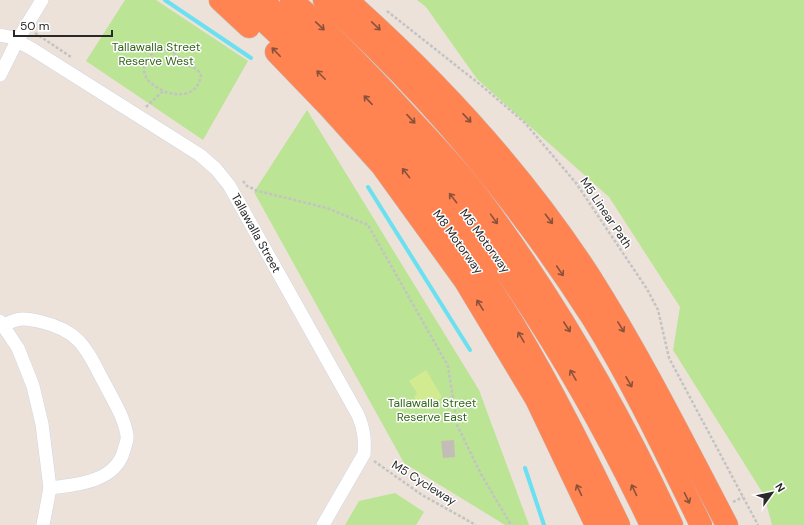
<svg xmlns="http://www.w3.org/2000/svg" width="804" height="525" viewBox="0 0 804 525" font-family="'DM Sans',sans-serif">
<style>
.green{fill:#bbe495}
.pitch{fill:#d2eb90}
.lines{fill:none;stroke-linecap:round;stroke-linejoin:round}
.stream{stroke:#6ae0f1;stroke-width:4}
.building{fill:#c4bcb7}
.minor-casing{stroke:#d0d6e2;stroke-width:14}
.motorway-casing{stroke:#c3c3c3;stroke-width:23}
.path{stroke:#c3c3c3;stroke-width:2.5;stroke-dasharray:3 2;stroke-linecap:butt}
.minor{stroke:#fff;stroke-width:13}
.motorway{stroke:#ff8452;stroke-width:22}
.oneway{stroke:#89523b}
.labels{text-anchor:middle;dominant-baseline:central;stroke-width:3;stroke-linejoin:round;paint-order:stroke}
.park-label{font-size:12px;fill:#346718;stroke:#fff}
.street-label{font-size:12px;fill:#292929;stroke:#fff}
</style>
<rect width="100%" height="100%" fill="#ece2da"/>
<g class="green">
<polygon points="125,0 156,0 248,61 203,140 86,61"/>
<polygon points="417,0 804,0 804,525 772,525 764,495 673,350 680,307 609,197 477,79 426,7"/>
<polygon points="307,110 479,390 529,525 505,525 404,463 254,192"/>
<polygon points="395,493 424,512 416,525 345,525 359,501"/>
</g>
<polygon class="pitch" points="426,370 442,397 421,410 414,397 417,393 409,381"/>
<g class="lines">
<g class="stream">
<polyline points="165,0 251,58"/>
<polyline points="368,187 470,350"/>
<polyline points="525,468 544,525"/>
</g>
</g>
<polygon class="building" points="454,440 455,457 443,458 441,441"/>
<g class="lines">
<defs>
<g id="minor">
<path d="M0 35 10 37 32 49 200 155 216 169 229 185 358 415C364 429 365 439 364 454L323 525"/>
<polyline points="0,75 17,41 42,0"/>
<polyline points="0,321 18,348 33,386 42,424 50,488 43,525"/>
<path d="M4 325C19 317 25 318 42 322 84 332 88 354 107 388 115 403 124 418 127 435 128 440 125 446 124 450 116 482 76 485 50 488"/>
</g>
<g id="motorway">
<polyline points="220,0 249,27"/>
<path d="M241 0C347 95 440 203 514 325 553 390 586 457 619 525"/>
<path d="M261 0C297 31 333 63 365 97 485 223 577 369 651 525"/>
<path d="M291 0C328 31 361 66 394 101 422 132 452 162 477 195 554 298 618 408 672 525"/>
<path d="M324 0C428 93 518 202 593 319 634 385 667 456 701 525"/>
<path d="M347 0C438 81 522 172 589 275 640 355 683 441 727 525"/>
<polyline points="276,52 327,105 382,166 465,281 536,399 596,525"/>
</g>
</defs>
<use href="#minor" class="minor-casing"/>
<use href="#motorway" class="motorway-casing"/>
<g class="path">
<polyline points="387,11 482,86 525,123 576,183 647,289 658,310 669,358 758,525"/>
<polyline points="35,33 71,57"/>
<path d="M146 107 163 91C179 97 197 96 201 76 198 67 192 68 185 63 179 59 175 52 168 50 155 47 140 61 145 75 148 83 157 87 163 91"/>
<polyline points="243,181 247,186 258,191 327,208 368,225 448,366 457,425 481,474 511,525"/>
<polyline points="374,461 422,495 476,525"/>
<polyline points="733,502 743,497"/>
</g>
<use href="#minor" class="minor"/>
<use href="#motorway" class="motorway"/>
</g>
<defs><path id="oneway-shaft" d="M-6 0H5M1.5-3L5.5 0L1.5 3" fill="none" stroke-width="1.6" stroke-linecap="round" stroke-linejoin="round"/></defs>
<g class="oneway">
<use href="#oneway-shaft" transform="translate(320 26) rotate(43)"/>
<use href="#oneway-shaft" transform="translate(376 26) rotate(44)"/>
<use href="#oneway-shaft" transform="translate(276 52) rotate(-134)"/>
<use href="#oneway-shaft" transform="translate(321 75) rotate(-135)"/>
<use href="#oneway-shaft" transform="translate(368 100) rotate(-133)"/>
<use href="#oneway-shaft" transform="translate(467 118) rotate(47)"/>
<use href="#oneway-shaft" transform="translate(411 119) rotate(47)"/>
<use href="#oneway-shaft" transform="translate(406 173) rotate(-128)"/>
<use href="#oneway-shaft" transform="translate(453 198) rotate(-128)"/>
<use href="#oneway-shaft" transform="translate(494 219) rotate(54)"/>
<use href="#oneway-shaft" transform="translate(549 219) rotate(53)"/>
<use href="#oneway-shaft" transform="translate(560 271) rotate(56)"/>
<use href="#oneway-shaft" transform="translate(480 305) rotate(-122)"/>
<use href="#oneway-shaft" transform="translate(567 327) rotate(57)"/>
<use href="#oneway-shaft" transform="translate(621 327) rotate(58)"/>
<use href="#oneway-shaft" transform="translate(521 337) rotate(-120)"/>
<use href="#oneway-shaft" transform="translate(573 375) rotate(-120)"/>
<use href="#oneway-shaft" transform="translate(629 382) rotate(60)"/>
<use href="#oneway-shaft" transform="translate(579 490) rotate(-115)"/>
<use href="#oneway-shaft" transform="translate(634 490) rotate(-115)"/>
<use href="#oneway-shaft" transform="translate(687 498) rotate(64)"/>
</g>
<g class="labels">
<g class="park-label">
<text x="156" y="47">Tallawalla Street<tspan x="156" dy="14">Reserve West</tspan></text>
<text x="432" y="403">Tallawalla Street<tspan x="432" dy="14">Reserve East</tspan></text>
</g>
<g class="street-label">
<text transform="translate(606 213) rotate(56)">M5 Linear Path</text>
<text transform="translate(256 233) rotate(61)">Tallawalla Street</text>
<text transform="translate(485 241) rotate(54)">M5 Motorway</text>
<text transform="translate(458 242) rotate(54)">M8 Motorway</text>
<text transform="translate(424 483) rotate(32)">M5 Cycleway</text>
</g>
</g>
<g transform="translate(772 493) rotate(57)" stroke="#ffffff" stroke-width="3" paint-order="stroke">
<path d="M0-3L7 15L0 10L-7 15Z" fill="#292929"/>
<text y="-6" font-size="11" font-weight="bold" text-anchor="middle" fill="#292929">N</text>
</g>
<path d="M14 30v6h98v-6" fill="none" stroke="#292929" stroke-width="2"/>
<text x="20" y="30" font-size="12" fill="#292929" stroke="#ffffff" stroke-width="3" paint-order="stroke">50 m</text>
</svg>
